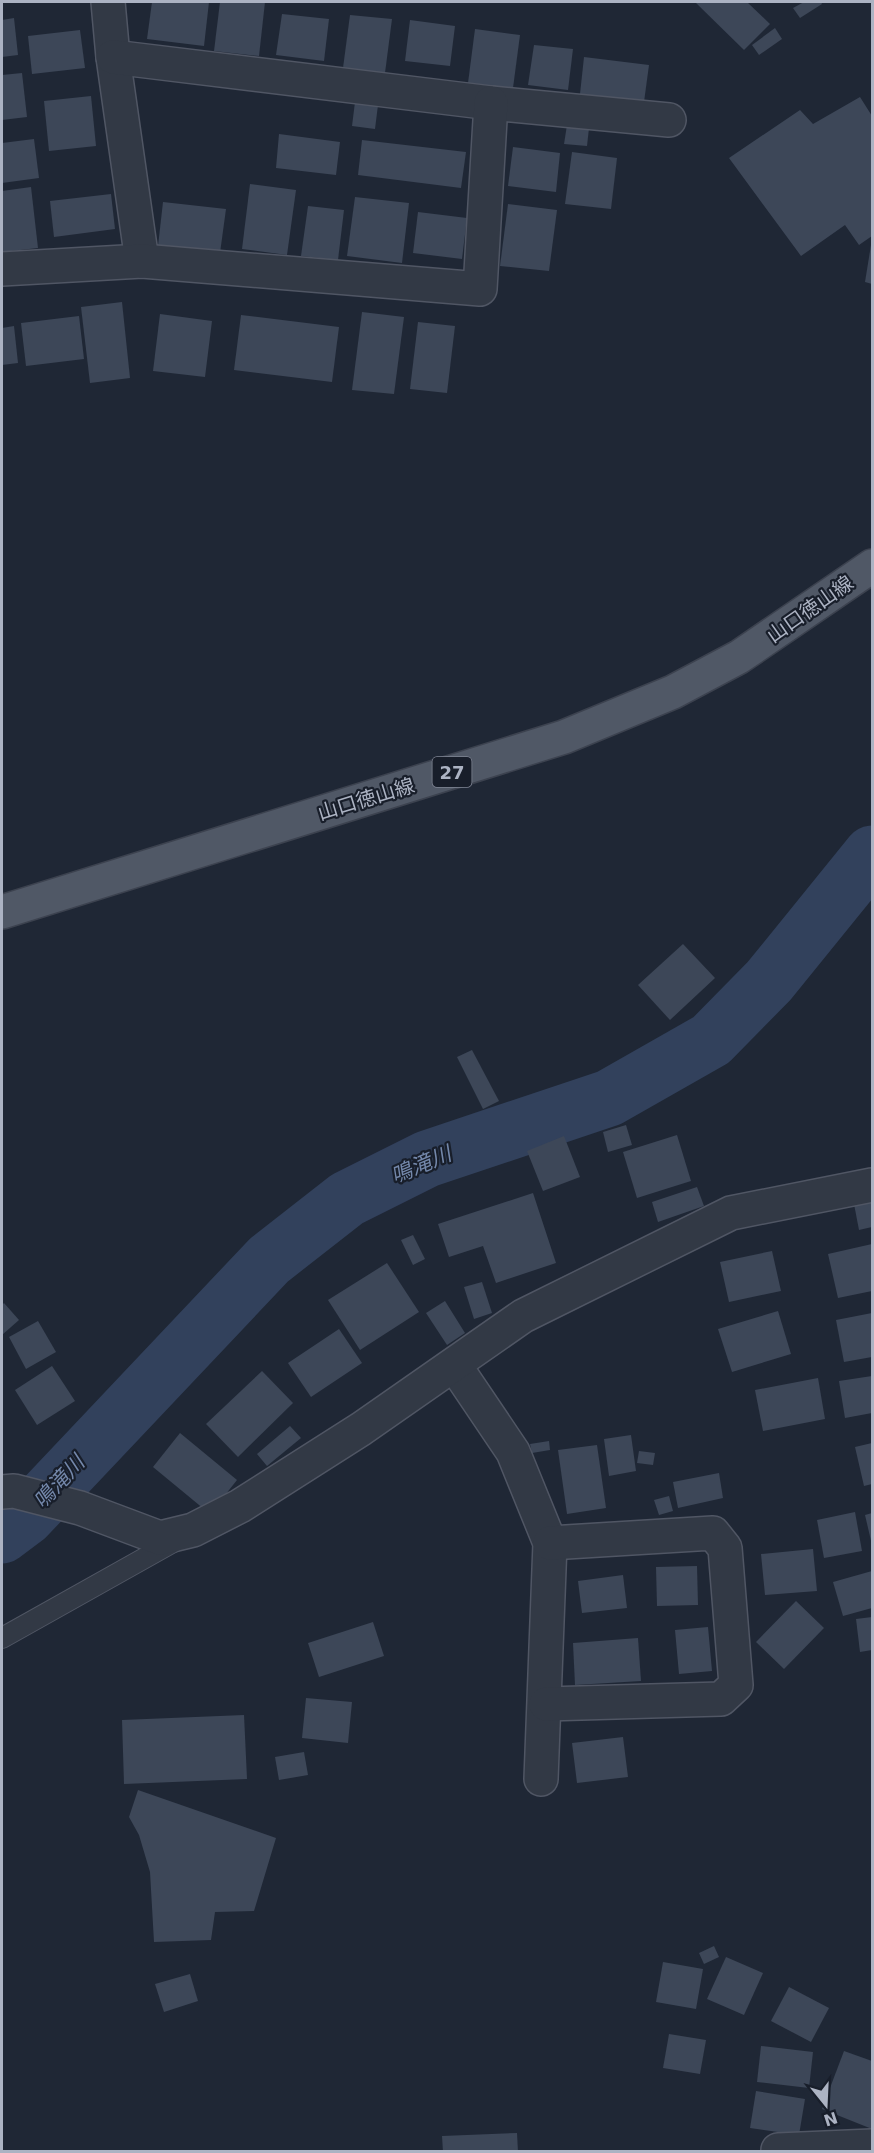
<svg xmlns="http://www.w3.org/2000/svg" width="874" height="2153" viewBox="0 0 874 2153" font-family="'DejaVu Sans','Noto Sans JP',sans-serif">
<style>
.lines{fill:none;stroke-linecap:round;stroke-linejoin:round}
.river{stroke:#32415c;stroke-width:57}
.building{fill:#3d4758}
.service-casing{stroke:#505664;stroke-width:22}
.minor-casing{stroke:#505664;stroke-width:36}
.primary-casing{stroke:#3c424f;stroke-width:36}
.service{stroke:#323945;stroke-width:20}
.minor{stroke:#323945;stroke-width:33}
.primary{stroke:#505866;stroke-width:33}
.labels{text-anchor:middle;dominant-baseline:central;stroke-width:4.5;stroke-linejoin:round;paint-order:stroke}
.shield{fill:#181e2a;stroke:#808695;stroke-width:1.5}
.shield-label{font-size:18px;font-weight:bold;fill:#acb3c3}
.street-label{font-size:20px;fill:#acb3c3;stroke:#181e2a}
.water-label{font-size:21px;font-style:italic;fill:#7488ab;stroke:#181e2a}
</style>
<rect width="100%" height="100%" fill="#1f2735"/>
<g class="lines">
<polyline class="river" points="2,1535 26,1517 269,1260 347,1199 427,1159 609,1098 711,1040 769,981 872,854"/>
</g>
<g class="building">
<polygon points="152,2 209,2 204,46 147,39"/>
<polygon points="220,2 265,2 259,56 214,51"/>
<polygon points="695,2 747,2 770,24 744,50"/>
<polygon points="804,2 821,2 822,4 800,18 793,8"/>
<polygon points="282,14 329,19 324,61 276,55"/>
<polygon points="350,15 392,19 385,73 343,68"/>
<polygon points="14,18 18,55 2,57 2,20"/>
<polygon points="410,20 455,26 450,66 405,61"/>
<polygon points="775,28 782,39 759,55 752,45"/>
<polygon points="475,29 520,35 513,88 468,83"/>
<polygon points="80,30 85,68 32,74 28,36"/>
<polygon points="534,45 573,49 568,90 528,85"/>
<polygon points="584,57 649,65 644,102 580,94"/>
<polygon points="22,73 27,117 2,120 2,75"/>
<polygon points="91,96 96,146 49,151 44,101"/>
<polygon points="860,97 872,116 872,236 859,245 845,225 801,256 729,158 800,110 813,124"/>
<polygon points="355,102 378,105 375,129 352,126"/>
<polygon points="567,125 589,128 587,146 564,144"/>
<polygon points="279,134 340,142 336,175 276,168"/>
<polygon points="34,139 39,178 2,183 2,143"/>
<polygon points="362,140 466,152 461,188 358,175"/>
<polygon points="513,147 560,153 556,192 508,186"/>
<polygon points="572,152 617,158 611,209 565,204"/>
<polygon points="250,184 296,190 287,255 242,249"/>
<polygon points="31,187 38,248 2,252 2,191"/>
<polygon points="111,194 115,229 54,237 50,201"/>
<polygon points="355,197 409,203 402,263 347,256"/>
<polygon points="163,202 226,209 220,253 158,246"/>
<polygon points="508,204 557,210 549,271 500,266"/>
<polygon points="308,206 344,210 338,260 301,256"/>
<polygon points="418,212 467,218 462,259 413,253"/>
<polygon points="871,245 872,245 872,284 865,282"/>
<polygon points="122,302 130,378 90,383 81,307"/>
<polygon points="362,312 404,317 394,394 352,390"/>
<polygon points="160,314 212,321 205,377 153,371"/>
<polygon points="241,315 339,327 332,382 234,370"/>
<polygon points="79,316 84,359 26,366 21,323"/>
<polygon points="418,322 455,326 447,393 410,389"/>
<polygon points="14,326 18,363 2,365 2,328"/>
<polygon points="683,944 715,978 670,1020 638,985"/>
<polygon points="472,1050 499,1101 483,1109 457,1057"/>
<polygon points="626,1125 632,1145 608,1152 603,1132"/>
<polygon points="677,1135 691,1181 637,1198 623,1152"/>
<polygon points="564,1136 580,1177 543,1191 527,1151"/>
<polygon points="697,1187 704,1206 658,1222 652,1202"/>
<polygon points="533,1193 556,1263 496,1283 483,1246 449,1257 438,1224"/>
<polygon points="872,1200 872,1227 859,1230 854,1204"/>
<polygon points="413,1235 425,1259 413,1265 401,1240"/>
<polygon points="872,1244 872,1291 838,1298 828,1254"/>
<polygon points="772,1251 781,1291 729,1302 720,1262"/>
<polygon points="387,1263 419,1312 360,1350 328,1300"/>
<polygon points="482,1282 492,1313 474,1319 464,1287"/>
<polygon points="445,1301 465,1333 447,1345 426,1313"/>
<polygon points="4,1303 19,1320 2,1335 2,1305"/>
<polygon points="778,1311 791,1354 732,1372 718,1329"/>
<polygon points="872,1313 872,1357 844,1362 836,1320"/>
<polygon points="38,1321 56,1352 26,1369 9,1337"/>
<polygon points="339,1329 362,1363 311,1397 288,1363"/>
<polygon points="52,1366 75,1401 37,1425 15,1390"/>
<polygon points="262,1371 293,1403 238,1457 206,1424"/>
<polygon points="872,1376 872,1413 845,1418 839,1381"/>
<polygon points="818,1378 825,1419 763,1431 755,1390"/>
<polygon points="290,1426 301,1438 267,1466 257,1454"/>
<polygon points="180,1433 237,1480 210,1514 153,1467"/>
<polygon points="631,1435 636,1471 609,1476 604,1439"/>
<polygon points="549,1441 550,1450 532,1453 530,1444"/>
<polygon points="872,1443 872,1484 864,1486 855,1447"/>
<polygon points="597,1445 606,1508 567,1514 558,1450"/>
<polygon points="639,1451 655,1453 653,1465 637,1463"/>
<polygon points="719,1473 723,1498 678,1508 673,1482"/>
<polygon points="669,1496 673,1511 659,1515 654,1500"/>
<polygon points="855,1512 862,1551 824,1558 817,1520"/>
<polygon points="872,1513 872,1545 865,1515"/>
<polygon points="813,1549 817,1591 765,1595 761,1554"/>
<polygon points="697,1566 698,1605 657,1606 656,1567"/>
<polygon points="872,1571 872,1608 843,1616 833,1582"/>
<polygon points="623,1575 627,1608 582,1613 578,1581"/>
<polygon points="796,1601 824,1628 784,1669 756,1642"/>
<polygon points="872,1617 872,1650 860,1652 856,1619"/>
<polygon points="373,1622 384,1656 319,1677 308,1643"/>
<polygon points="708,1627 712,1671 679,1674 675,1630"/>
<polygon points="638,1638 641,1681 575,1685 573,1643"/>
<polygon points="306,1698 352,1702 348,1743 302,1738"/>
<polygon points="244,1715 247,1779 124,1784 122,1720"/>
<polygon points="623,1737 628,1777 577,1783 572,1743"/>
<polygon points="304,1752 308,1775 279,1780 275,1757"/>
<polygon points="138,1790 276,1838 254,1911 215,1912 211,1940 154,1942 150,1872 139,1835 129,1817"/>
<polygon points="714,1946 719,1957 704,1964 699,1953"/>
<polygon points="726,1957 763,1973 744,2015 707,1999"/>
<polygon points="663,1962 703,1969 696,2009 656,2002"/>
<polygon points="190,1974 198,2001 164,2012 155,1984"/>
<polygon points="789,1987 829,2008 811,2042 771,2021"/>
<polygon points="669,2034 706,2040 700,2074 663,2068"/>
<polygon points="761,2046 813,2052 809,2088 757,2082"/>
<polygon points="844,2051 872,2061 872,2129 822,2109"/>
<polygon points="756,2091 805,2099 799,2135 750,2128"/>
<polygon points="517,2133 518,2152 443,2152 442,2136"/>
</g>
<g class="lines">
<defs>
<polyline id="service" points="2,1638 175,1541"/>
<g id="minor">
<polyline points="108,2 113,57 142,261"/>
<polyline points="113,57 491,103 669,120"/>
<polyline points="2,269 142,261 480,289 491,103"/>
<polyline points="455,1366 513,1452 550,1543 541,1779"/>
<polyline points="2,1492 14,1491 80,1508 160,1538 193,1530 240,1506 361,1429 523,1316 731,1213 872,1185"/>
<polyline points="546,1704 721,1699 736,1685 725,1548 713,1533 550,1543"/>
<polyline points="778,2150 872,2146"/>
</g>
<polyline id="primary" points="2,912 564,737 673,692 739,657 872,566"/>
</defs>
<use href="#service" class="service-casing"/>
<use href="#minor" class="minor-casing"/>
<use href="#primary" class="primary-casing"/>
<use href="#service" class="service"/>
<use href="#minor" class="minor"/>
<use href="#primary" class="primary"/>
</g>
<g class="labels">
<rect class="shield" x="432.5" y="757" width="39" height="30" rx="4.5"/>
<g class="shield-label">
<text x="452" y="772">27</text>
</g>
<g class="street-label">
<text transform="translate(810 609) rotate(-35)">山口徳山線</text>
<text transform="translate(366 799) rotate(-17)">山口徳山線</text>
</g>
<g class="water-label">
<text transform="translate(421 1165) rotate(-23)">鳴滝川</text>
<text transform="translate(59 1482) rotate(-47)">鳴滝川</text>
</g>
</g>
<rect width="874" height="2153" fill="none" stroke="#acb3c3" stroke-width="6"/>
<g transform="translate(826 2105) rotate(162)" stroke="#181e2a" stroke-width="4.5" paint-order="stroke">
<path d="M0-4.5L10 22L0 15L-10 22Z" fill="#acb3c3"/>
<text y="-9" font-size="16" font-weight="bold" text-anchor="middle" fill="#acb3c3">N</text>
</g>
</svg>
